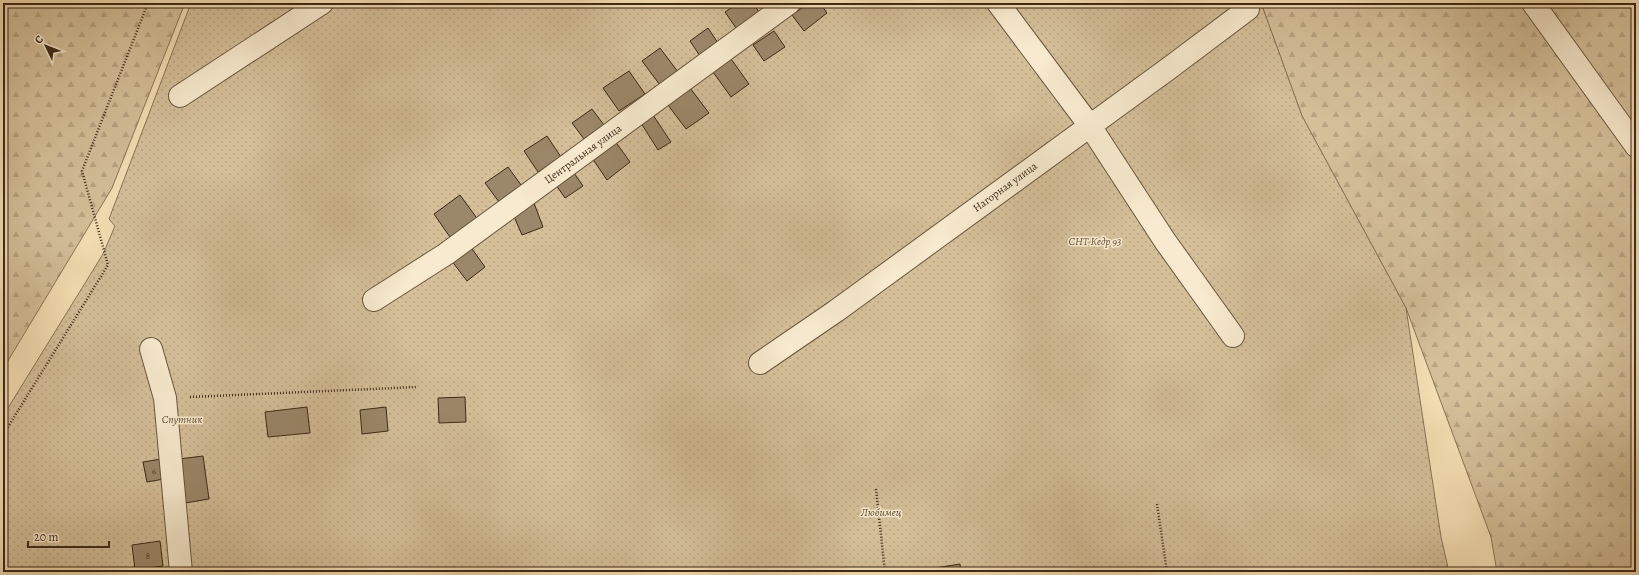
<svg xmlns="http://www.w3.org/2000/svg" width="1639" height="575" viewBox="0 0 1639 575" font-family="Alegreya,serif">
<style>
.forest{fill:url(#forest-firs);stroke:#877458}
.garden{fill:url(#garden-dots);stroke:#877458}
.building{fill:#9b8769;stroke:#3a2918}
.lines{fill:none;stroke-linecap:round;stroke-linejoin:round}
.minor-casing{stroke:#68563f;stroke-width:24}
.path{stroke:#3a2918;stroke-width:2.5;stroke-dasharray:1 2;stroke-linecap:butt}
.minor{stroke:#f8eace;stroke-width:22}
.labels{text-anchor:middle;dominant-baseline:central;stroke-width:3;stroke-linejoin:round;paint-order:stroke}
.number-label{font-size:9px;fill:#52402c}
.street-label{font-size:11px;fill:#3a2918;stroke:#f8eace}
.park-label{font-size:11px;font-style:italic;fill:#604e38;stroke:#f8eace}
</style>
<defs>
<pattern id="forest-firs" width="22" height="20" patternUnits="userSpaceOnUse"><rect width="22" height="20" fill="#d4bf99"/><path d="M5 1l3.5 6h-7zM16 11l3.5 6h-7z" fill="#b7a483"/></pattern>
<pattern id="garden-dots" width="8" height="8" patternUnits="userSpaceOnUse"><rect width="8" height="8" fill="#d4bf99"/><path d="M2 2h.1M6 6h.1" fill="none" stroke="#b7a483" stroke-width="1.8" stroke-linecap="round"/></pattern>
</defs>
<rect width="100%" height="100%" fill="#f4deb3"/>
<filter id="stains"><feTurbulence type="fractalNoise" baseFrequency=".005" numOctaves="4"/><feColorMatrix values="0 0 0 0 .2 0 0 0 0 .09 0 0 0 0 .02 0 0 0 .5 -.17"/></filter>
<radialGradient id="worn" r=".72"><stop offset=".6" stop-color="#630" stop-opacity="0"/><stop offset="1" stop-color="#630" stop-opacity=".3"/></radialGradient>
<g class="forest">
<polygon points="3,3 185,3 112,188 3,369"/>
<polygon points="1261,3 1636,3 1636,572 1497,572 1491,537 1406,308 1302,116"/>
</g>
<polygon class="garden" points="191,3 1261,3 1302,116 1406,308 1441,537 1449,572 3,572 3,416 103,254 115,226 109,219"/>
<g class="building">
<polygon points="738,3 753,3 759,12 736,28 725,12"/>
<polygon points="809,3 820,3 827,13 804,31 792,15"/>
<polygon points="708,28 718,43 700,56 690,41"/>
<polygon points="774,31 785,47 764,61 753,45"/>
<polygon points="660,48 678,72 660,85 642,61"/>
<polygon points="731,59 749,84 731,97 713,72"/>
<polygon points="629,71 645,94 619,111 603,88"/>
<polygon points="690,88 709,113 686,129 668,105"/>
<polygon points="592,109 604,125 584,139 572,123"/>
<polygon points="653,115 671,142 658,150 641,123"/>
<polygon points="547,136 561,157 538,172 524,151"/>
<polygon points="615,141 630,162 607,180 592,158"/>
<polygon points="508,167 524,189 502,206 485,183"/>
<polygon points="574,173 583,186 565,198 556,185"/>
<polygon points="460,195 479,221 452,240 434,214"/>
<polygon points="534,203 543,227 522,235 512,212"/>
<polygon points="470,246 485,267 467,281 451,260"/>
<polygon points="465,397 466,422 439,423 438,398"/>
<polygon points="307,407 310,433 268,437 265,412"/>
<polygon points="386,407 388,431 362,434 360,410"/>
<polygon points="203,456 209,499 185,503 179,459"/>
<polygon points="161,459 164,479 147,482 143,462"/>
<polygon points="160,541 163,566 135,570 132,545"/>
<polygon points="960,564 961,572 922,572 922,570"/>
</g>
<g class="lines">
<defs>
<g id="minor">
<polyline points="998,3 1090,126 1165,241 1233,336"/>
<polyline points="1533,3 1636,146"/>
<polyline points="180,96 322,3"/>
<polyline points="374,300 446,254 789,3"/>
<polyline points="151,349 165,398 181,572"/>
<polyline points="760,363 836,311 1168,69 1248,9"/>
</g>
</defs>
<use href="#minor" class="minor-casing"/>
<g class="path">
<polyline points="190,397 417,387"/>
<polyline points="3,435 108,265 82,171 148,3"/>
<polyline points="876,489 885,572"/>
<polyline points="1157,504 1167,572"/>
</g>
<use href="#minor" class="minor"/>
</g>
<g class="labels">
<g class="number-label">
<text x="154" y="471">6</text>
<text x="148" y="556">8</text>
</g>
<g class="street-label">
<text transform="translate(583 154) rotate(-36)">Центральная улица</text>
<text transform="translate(1005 187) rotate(-36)">Нагорная улица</text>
</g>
<g class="park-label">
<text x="1095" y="241">СНТ Кедр 93</text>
<text x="182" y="419">Спутник</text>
<text x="881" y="512">Любимец</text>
</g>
</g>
<rect width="1639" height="575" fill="none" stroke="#f4deb3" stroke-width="16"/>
<rect x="4" y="4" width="1631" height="567" fill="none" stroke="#3a2918" stroke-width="2"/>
<rect x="8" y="8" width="1623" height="559" fill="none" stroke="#3a2918"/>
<g transform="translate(46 46) rotate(313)" stroke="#f8eace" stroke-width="3" paint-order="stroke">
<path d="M0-3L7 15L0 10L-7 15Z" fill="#3a2918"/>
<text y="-6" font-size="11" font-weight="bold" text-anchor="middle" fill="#3a2918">С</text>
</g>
<path d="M28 541v6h81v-6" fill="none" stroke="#3a2918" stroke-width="2"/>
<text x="34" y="541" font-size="12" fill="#3a2918" stroke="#f8eace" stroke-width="3" paint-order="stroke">20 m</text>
<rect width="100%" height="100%" filter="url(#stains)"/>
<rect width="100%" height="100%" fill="url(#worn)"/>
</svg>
